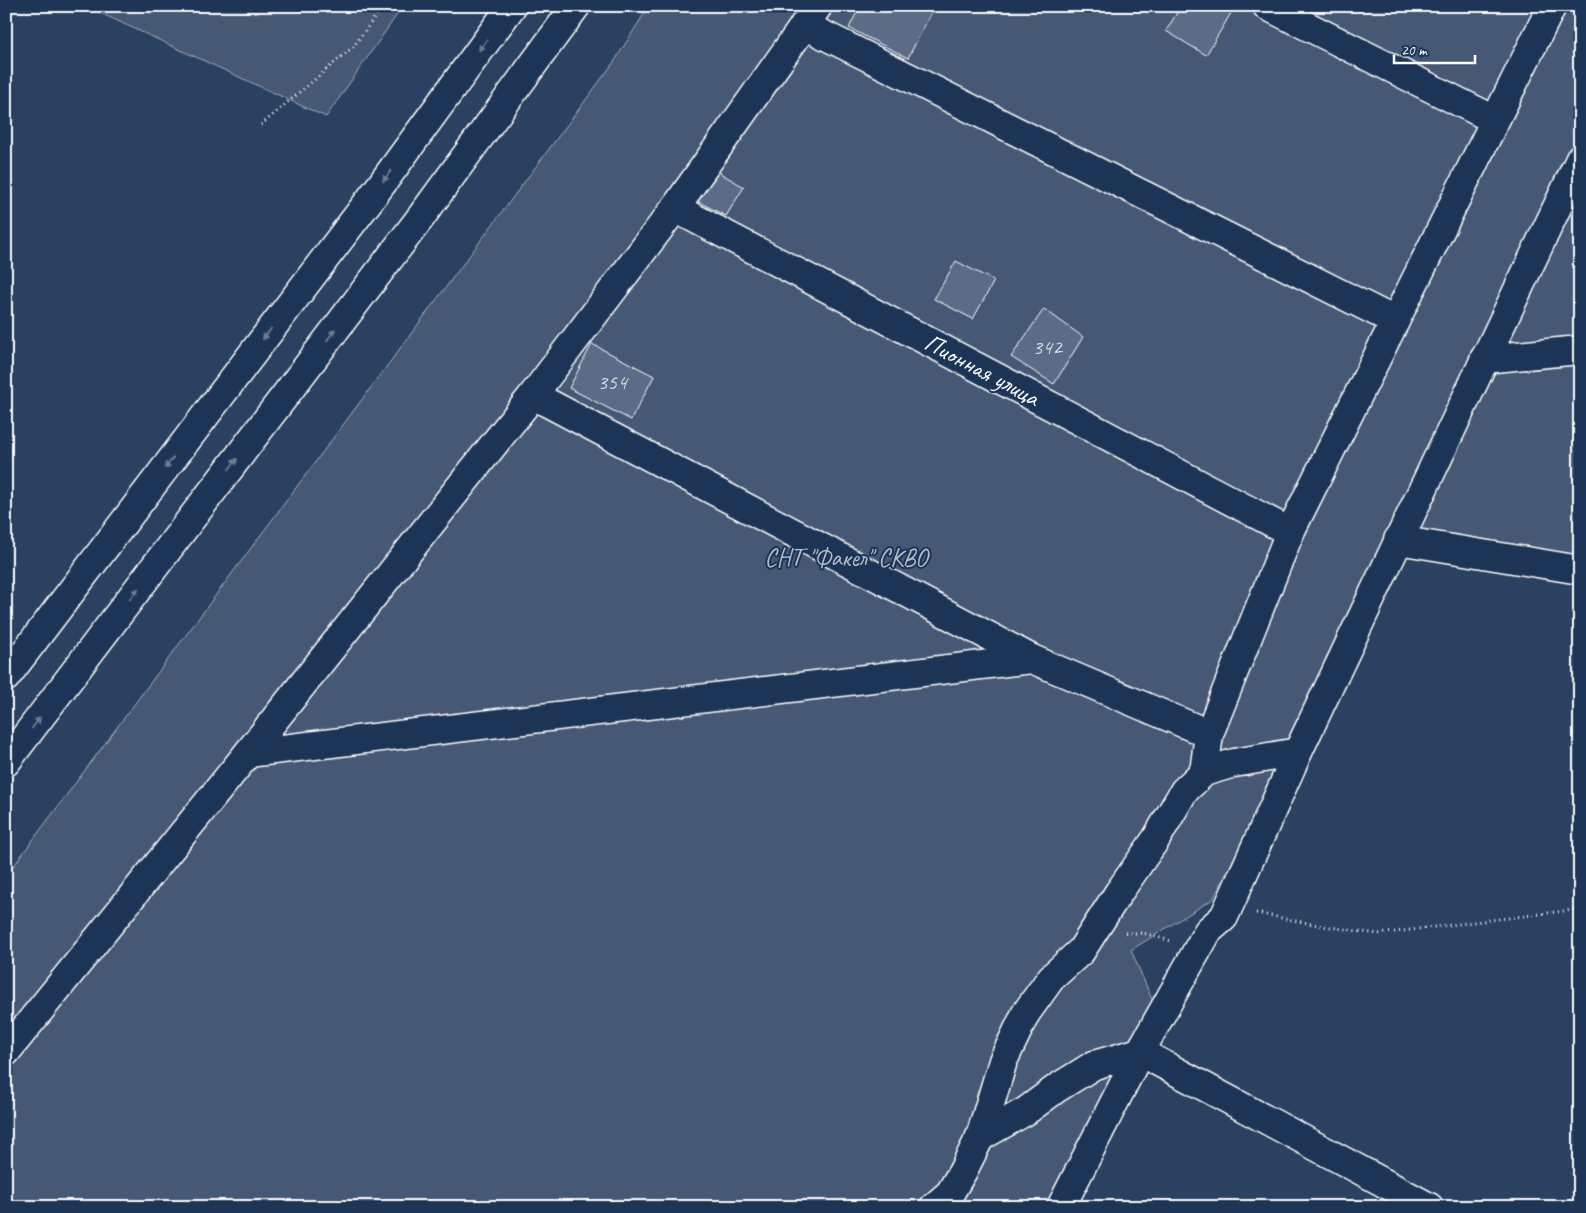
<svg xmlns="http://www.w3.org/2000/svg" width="1586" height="1213" viewBox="0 0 1586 1213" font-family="Caveat,sans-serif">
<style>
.green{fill:#465975;stroke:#a2acba}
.building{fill:#5b6c86;stroke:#fff}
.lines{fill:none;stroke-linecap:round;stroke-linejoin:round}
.minor-casing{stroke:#fff;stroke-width:31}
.highway-casing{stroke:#fff;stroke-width:31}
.path{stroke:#fff;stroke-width:3;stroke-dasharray:1 4;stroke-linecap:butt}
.minor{stroke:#1d3557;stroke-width:28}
.highway{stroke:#1d3557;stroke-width:28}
.oneway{fill:#6c7c92}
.labels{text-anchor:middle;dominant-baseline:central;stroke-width:4;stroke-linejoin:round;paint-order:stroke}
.number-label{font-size:22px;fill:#d6dae1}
.street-label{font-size:25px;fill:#fff;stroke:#1d3557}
.park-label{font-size:25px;fill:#b5bdc8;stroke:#1d3557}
</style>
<rect width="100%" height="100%" fill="#2a4161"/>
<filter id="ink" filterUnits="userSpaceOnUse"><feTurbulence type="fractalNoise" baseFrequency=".02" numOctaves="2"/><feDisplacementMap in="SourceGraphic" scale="10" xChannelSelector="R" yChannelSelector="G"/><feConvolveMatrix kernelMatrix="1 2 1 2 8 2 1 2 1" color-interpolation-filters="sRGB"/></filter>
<g filter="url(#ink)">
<g class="green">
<polygon points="85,6 403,6 326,117"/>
<polygon points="649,6 1580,6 1580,562 1530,559 1406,526 1213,899 1131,950 1165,1030 1073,1207 6,1207 6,876 614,62"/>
</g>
<g class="building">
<polygon points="860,6 876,6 888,12 891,6 923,6 932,11 908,58 849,28"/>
<polygon points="1181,6 1220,6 1231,13 1206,55 1166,31"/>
<polygon points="715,170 744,187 726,216 695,200"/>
<polygon points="956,261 994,281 973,319 934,299"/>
<polygon points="1044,309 1083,337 1054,384 1011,357"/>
<polygon points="592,344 654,376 631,420 569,388"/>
</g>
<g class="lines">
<defs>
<g id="minor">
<polyline points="1267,6 1495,120"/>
<polyline points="804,25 1395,321"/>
<polyline points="675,208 1290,532"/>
<polyline points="1484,359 1580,350"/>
<polyline points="533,395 1032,659 1209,734"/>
<polyline points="1398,540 1580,570"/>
<polyline points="248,753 1032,659"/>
<polyline points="1204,772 1209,734 1290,532 1552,6"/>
<polyline points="6,1052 248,753 533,395 675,208 818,6"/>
<polyline points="980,1137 1026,1111 1057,1088 1094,1065 1140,1052 1429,1207"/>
<polyline points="934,1207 950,1193 963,1171 980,1137 1003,1061 1026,1013 1051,978 1081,951 1119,892 1156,839 1184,791 1204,772 1234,763 1298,752"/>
<polyline points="1061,1207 1140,1052 1208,931 1224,917 1298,752 1580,159"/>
</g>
<g id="highway">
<polyline points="6,677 381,185 512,6"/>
<polyline points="6,762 421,217 576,6"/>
</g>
</defs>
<use href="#minor" class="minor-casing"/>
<use href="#highway" class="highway-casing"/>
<g class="path">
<polyline points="261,125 353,47 383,6"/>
<polyline points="1256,913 1323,926 1378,934 1580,909"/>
<polyline points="1125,933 1143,933 1171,941"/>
</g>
<use href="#minor" class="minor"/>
<use href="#highway" class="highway"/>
</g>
<defs><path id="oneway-solid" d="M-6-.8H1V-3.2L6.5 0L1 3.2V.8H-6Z" transform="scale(1.25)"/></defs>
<g class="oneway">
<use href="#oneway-solid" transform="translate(483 45) rotate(126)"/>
<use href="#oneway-solid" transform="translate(387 176) rotate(126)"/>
<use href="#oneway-solid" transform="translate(267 334) rotate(127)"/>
<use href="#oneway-solid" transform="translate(331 335) rotate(-53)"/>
<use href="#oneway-solid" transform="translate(169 463) rotate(127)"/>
<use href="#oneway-solid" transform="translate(233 464) rotate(-53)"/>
<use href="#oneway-solid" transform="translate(134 594) rotate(-53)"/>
<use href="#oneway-solid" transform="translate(36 723) rotate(-53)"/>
</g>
</g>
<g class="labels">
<g class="number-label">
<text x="1047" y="347">342</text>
<text x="612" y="382">354</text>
</g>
<g class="street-label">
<text transform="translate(982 370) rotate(28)">Пионная улица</text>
</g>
<g class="park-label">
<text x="846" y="558">СНТ "Факел" СКВО</text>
</g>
</g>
<rect width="1586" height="1213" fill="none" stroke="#1d3557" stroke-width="25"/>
<rect x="12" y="12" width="1561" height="1188" fill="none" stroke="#fff" stroke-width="2" filter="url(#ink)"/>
<path d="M1394 55v8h81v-8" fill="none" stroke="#ffffff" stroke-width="2.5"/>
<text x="1401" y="55" font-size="15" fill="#ffffff" stroke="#1d3557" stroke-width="4" paint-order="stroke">20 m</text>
</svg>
